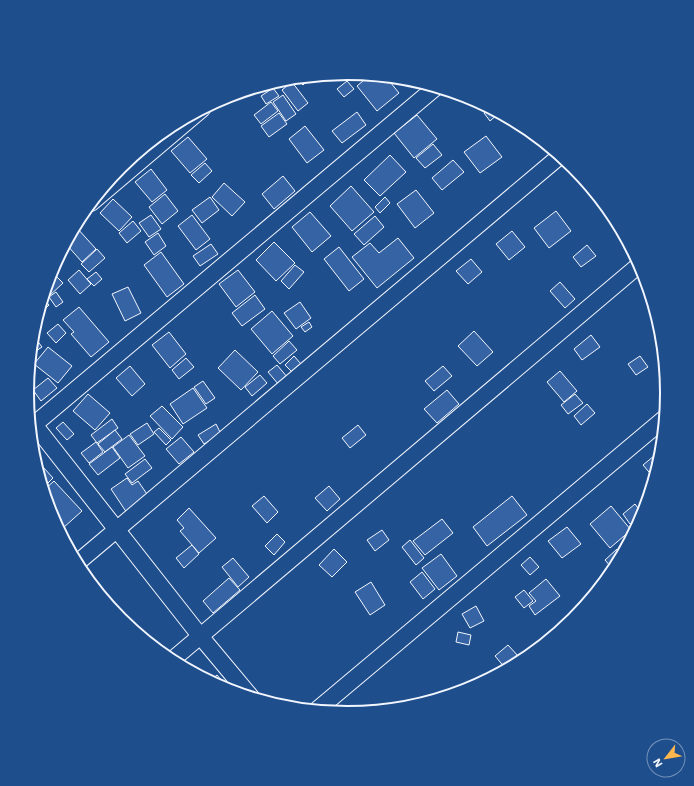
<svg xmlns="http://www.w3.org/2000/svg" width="694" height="786" viewBox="0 0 694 786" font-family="'Work Sans',sans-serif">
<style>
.building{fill:#3563a3;stroke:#f2f6ff}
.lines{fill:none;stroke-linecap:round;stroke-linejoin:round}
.minor-casing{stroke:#f2f6ff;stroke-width:18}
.minor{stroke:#1f4e8c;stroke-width:16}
.rim{fill:none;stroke:#f2f6ff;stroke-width:2}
</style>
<rect width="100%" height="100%" fill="#1f4e8c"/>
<g class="building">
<polygon points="370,75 386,77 399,93 377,111 357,86"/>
<polygon points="313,76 303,85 297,79 298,78"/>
<polygon points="347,81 354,89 344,97 337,89"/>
<polygon points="292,82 308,103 298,111 282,90"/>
<polygon points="273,88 279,96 266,104 261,96"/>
<polygon points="283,95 296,114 286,121 273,102"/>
<polygon points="271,102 278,111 261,124 254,115"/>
<polygon points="490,108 499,113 490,121 484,113"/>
<polygon points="357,112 366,125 342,143 332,131"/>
<polygon points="279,113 287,124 269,137 261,126"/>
<polygon points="417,115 437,139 414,158 394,133"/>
<polygon points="305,126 324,150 307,163 289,139"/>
<polygon points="486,136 502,157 480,173 464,152"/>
<polygon points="188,137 207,159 190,173 171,151"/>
<polygon points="433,144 442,155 425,168 416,158"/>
<polygon points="390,155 406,172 380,196 364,180"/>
<polygon points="453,160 464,172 442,190 432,178"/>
<polygon points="205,163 212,171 199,183 191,175"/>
<polygon points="151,169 167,190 152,202 135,182"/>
<polygon points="283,176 295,191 274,209 262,194"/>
<polygon points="224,183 245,202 232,216 212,197"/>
<polygon points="351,186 374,212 352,231 330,206"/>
<polygon points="416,190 434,213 415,228 397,204"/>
<polygon points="165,194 178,211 162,224 149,207"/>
<polygon points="210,197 219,210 202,223 192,210"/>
<polygon points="385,197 390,203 380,213 375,207"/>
<polygon points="113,199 132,217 119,231 100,213"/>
<polygon points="556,211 571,231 549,248 534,228"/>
<polygon points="310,212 331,236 312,252 292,227"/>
<polygon points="151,215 161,229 149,237 139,223"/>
<polygon points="192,215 210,239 196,250 178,226"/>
<polygon points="375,216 384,227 364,245 354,234"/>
<polygon points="133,221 141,231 127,243 119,233"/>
<polygon points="77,228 96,249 82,262 66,244 72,233"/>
<polygon points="512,231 525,247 509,260 496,244"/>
<polygon points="158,233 166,246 154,255 145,242"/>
<polygon points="398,238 414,258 377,288 352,257 370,243 379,253"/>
<polygon points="274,242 295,263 276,281 256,260"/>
<polygon points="211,244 218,254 200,266 193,256"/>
<polygon points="587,245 596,256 581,267 573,257"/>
<polygon points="339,247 364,279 349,291 324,259"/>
<polygon points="97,249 105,258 89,272 81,264"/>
<polygon points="161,252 184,284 167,297 144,265"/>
<polygon points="471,259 482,272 468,284 456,271"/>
<polygon points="295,265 304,272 289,289 281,281"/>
<polygon points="79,270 91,284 80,294 68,280"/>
<polygon points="238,270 255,292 236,307 219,284"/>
<polygon points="51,271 63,283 47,298 44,295"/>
<polygon points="96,272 102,279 94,286 87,279"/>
<polygon points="560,282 575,299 565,308 550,291"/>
<polygon points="128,287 141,313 125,321 112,294"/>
<polygon points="56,292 63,302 56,307 49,297"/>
<polygon points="255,295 265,309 242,326 232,313"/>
<polygon points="43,298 49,305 37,317"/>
<polygon points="300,302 311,318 296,329 284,313"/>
<polygon points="79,307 109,342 91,357 71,334 74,332 63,320"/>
<polygon points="272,311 293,336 272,354 251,329"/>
<polygon points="309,322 312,327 305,332 301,327"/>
<polygon points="58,324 66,333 56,343 47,333"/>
<polygon points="474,331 493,352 477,366 458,346"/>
<polygon points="169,332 186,354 170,368 152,345"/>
<polygon points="591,335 600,347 582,360 574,349"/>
<polygon points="36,339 42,347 33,353 31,350 32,342"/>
<polygon points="289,341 297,350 280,364 273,356"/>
<polygon points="48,347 72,366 58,383 34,364"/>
<polygon points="235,350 258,372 241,390 218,368"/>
<polygon points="294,356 301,364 292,372 285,365"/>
<polygon points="640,356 648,367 636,375 628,364"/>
<polygon points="186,358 194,367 179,379 172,370"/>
<polygon points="277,365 288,378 279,385 268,372"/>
<polygon points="130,366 145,384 132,396 116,378"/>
<polygon points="443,366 452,376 434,391 425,381"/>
<polygon points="560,371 577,391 564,402 547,382"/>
<polygon points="260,375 267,383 252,396 245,387"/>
<polygon points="48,378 57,388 41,401 33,390"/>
<polygon points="203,381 215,398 206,404 194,387"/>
<polygon points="193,388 207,408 183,424 170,404"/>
<polygon points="447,390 459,404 437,423 424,409"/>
<polygon points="88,394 110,413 95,430 73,411"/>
<polygon points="575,394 583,403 568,414 561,405"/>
<polygon points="587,404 595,413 581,425 574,416"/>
<polygon points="162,406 183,427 172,439 150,416"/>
<polygon points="112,419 118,428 97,443 91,435"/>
<polygon points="63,422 74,434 67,440 56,428"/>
<polygon points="147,423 154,434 138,445 130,434"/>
<polygon points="216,424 221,434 204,444 198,435"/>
<polygon points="358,425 366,435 350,448 342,438"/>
<polygon points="159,428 171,440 166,445 154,432"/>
<polygon points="115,430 122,439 105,452 98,444"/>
<polygon points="129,435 145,456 128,468 113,447"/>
<polygon points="181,437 194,452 179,464 166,449"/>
<polygon points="96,442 103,452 89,463 81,453"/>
<polygon points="112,447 120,458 98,475 89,464"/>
<polygon points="660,451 661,456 654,478 643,465"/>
<polygon points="34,457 53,478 43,488 34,458"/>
<polygon points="145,459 152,468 132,483 125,474"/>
<polygon points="127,478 132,485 138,481 149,497 127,513 111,489"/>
<polygon points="54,481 82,511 63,528 51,515 44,490"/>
<polygon points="329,486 340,499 327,511 315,498"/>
<polygon points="264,496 278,512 267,523 252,506"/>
<polygon points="512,496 527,515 487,546 473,527"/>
<polygon points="635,504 643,515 630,524 623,514"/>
<polygon points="611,506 631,530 610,548 590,524"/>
<polygon points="189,508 216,538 199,553 180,531 184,528 177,520"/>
<polygon points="442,519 453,533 425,555 413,541"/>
<polygon points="567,527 581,544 562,558 548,541"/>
<polygon points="382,530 389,540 375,551 367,540"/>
<polygon points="277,534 285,542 274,555 265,546"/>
<polygon points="410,540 424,558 416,565 402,547"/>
<polygon points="192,545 199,554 184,568 176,558"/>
<polygon points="334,549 347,562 332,577 319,565"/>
<polygon points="617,549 622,555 616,566 614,564 611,567 605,560"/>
<polygon points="441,554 457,576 439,590 422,568"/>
<polygon points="530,557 539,567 530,575 521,565"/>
<polygon points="233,558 249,577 238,587 222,567"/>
<polygon points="422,572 435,589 423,599 410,582"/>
<polygon points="229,578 240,590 213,613 203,601"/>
<polygon points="546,579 560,596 535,615 529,606 536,601 529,593"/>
<polygon points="371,582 385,605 370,615 355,592"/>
<polygon points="524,590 533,601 524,608 515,597"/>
<polygon points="476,606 484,621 470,628 462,614"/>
<polygon points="458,632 471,635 469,645 456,642"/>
<polygon points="508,645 519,657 506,669 495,656"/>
<polygon points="217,675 230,690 210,681"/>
</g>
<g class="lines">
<defs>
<g id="minor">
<polyline points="91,203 202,109"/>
<polyline points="29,418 201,637 251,697"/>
<polyline points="30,428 436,87"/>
<polyline points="77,563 560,156"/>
<polyline points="172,660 639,265"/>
<polyline points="317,710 665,418"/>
</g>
</defs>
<use href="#minor" class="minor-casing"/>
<use href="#minor" class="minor"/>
</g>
<path d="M0 0H694V786H0ZM34 393a313 313 0 1 1 626 0a313 313 0 1 1-626 0Z" fill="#1f4e8c" fill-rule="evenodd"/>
<path class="rim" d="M34 393a313 313 0 1 1 626 0a313 313 0 1 1-626 0Z"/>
<g transform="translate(666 758) rotate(239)"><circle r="19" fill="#1f4e8c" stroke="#7391ba"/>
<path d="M0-3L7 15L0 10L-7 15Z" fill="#ffb74d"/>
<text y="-6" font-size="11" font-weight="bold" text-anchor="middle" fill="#f2f6ff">N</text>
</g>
</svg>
